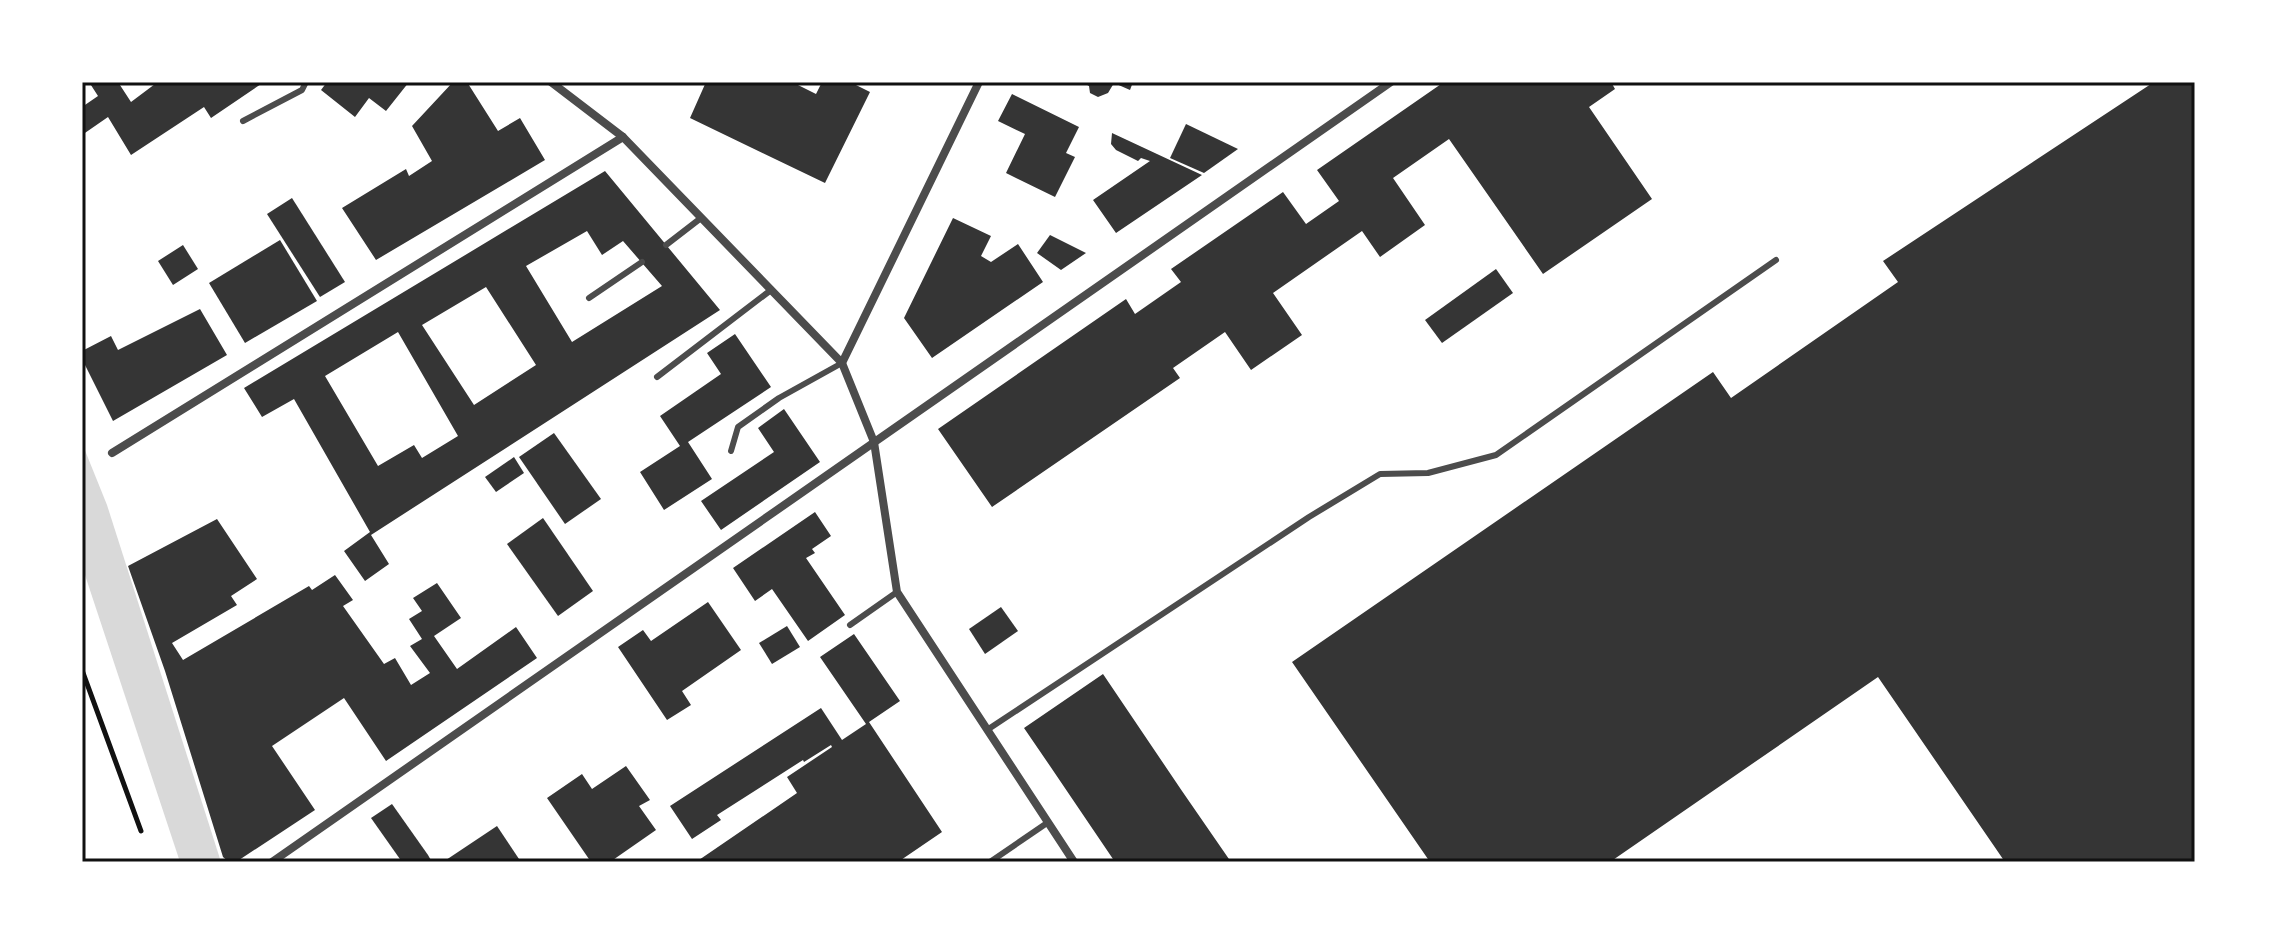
<svg xmlns="http://www.w3.org/2000/svg" width="2277" height="944" viewBox="0 0 2277 944" font-family="Bitter,serif">
<style>
.water{fill:#d9d9d9}
.building{fill:#353535;fill-rule:evenodd}
.lines{fill:none;stroke-linecap:round;stroke-linejoin:round}
.path{stroke:#111;stroke-width:5}
.service{stroke:#4c4c4c;stroke-width:6}
.minor{stroke:#4c4c4c;stroke-width:8}
.neatline{fill:none;stroke:#111;stroke-width:3}
</style>
<rect width="100%" height="100%" fill="#fff"/>
<polygon class="water" points="82,443 107,505 221,862 180,862 82,566"/>
<g class="building">
<polygon points="89,82 118,82 131,102 155,84 153,82 264,82 211,118 204,107 131,155 108,117 82,135 82,107 98,96"/>
<polygon points="327,82 409,82 386,111 369,98 355,117 321,90"/>
<polygon points="453,82 467,82 498,131 520,118 545,160 376,260 342,208 406,169 409,176 432,161 412,126"/>
<polygon points="706,82 792,82 816,94 822,82 850,82 870,92 825,183 690,118"/>
<polygon points="1082,82 1133,82 1130,90 1114,83 1108,93 1098,97 1090,93 1089,86"/>
<polygon points="1444,82 1611,82 1615,89 1589,107 1652,199 1543,274 1449,139 1393,178 1425,225 1380,257 1362,231 1273,293 1302,335 1251,370 1225,332 1173,368 1180,378 992,507 938,429 1126,299 1135,314 1181,282 1171,269 1283,192 1306,224 1339,201 1317,170"/>
<polygon points="2154,82 2195,82 2195,862 2005,862 1878,677 1610,862 1430,862 1292,662 1713,372 1731,398 1898,282 1883,261"/>
<polygon points="1012,94 1079,127 1066,153 1075,157 1055,197 1006,173 1025,134 998,121"/>
<polygon points="1186,124 1238,149 1204,173 1170,158"/>
<polygon points="1112,133 1202,175 1116,233 1093,200 1150,161 1141,158 1138,161 1116,150 1111,144"/>
<path d="M605 171 720 310 371 535 389 564 365 581 344 551 370 532 294 399 262 417 244 388ZM587 231 602 255 623 241 662 286 572 342 526 266ZM486 287 536 365 474 405 422 325ZM398 332 458 436 422 458 414 445 378 466 325 376Z"/>
<polygon points="292,198 345,282 320,297 267,214"/>
<polygon points="953,218 991,236 981,256 991,262 1018,244 1043,282 932,358 904,318"/>
<polygon points="1050,235 1086,253 1061,270 1037,253"/>
<polygon points="280,240 317,301 245,343 209,283"/>
<polygon points="183,245 198,269 173,285 158,261"/>
<polygon points="1496,269 1513,293 1442,343 1425,320"/>
<polygon points="200,309 227,355 113,421 82,359 82,351 111,336 118,350"/>
<polygon points="735,334 771,387 688,442 712,479 664,510 640,472 680,446 660,416 721,374 707,353"/>
<polygon points="784,409 820,462 721,530 701,501 774,452 758,428"/>
<polygon points="554,433 601,499 565,524 519,457"/>
<polygon points="514,457 524,473 496,492 485,477"/>
<polygon points="815,512 831,536 812,549 815,553 806,558 845,615 808,641 772,589 755,601 733,568"/>
<polygon points="543,518 593,591 558,616 507,544"/>
<polygon points="217,519 257,579 231,596 237,605 172,643 183,660 309,586 312,590 335,575 353,600 343,606 384,664 395,658 411,685 430,673 410,646 422,639 409,619 422,611 413,598 437,583 461,618 434,636 457,669 516,627 537,658 386,761 344,698 272,746 315,810 236,862 229,862 223,857 165,671 128,566"/>
<polygon points="708,602 741,650 682,691 691,705 667,720 618,647 643,630 651,641"/>
<polygon points="1001,607 1018,631 985,654 969,629"/>
<polygon points="787,626 800,647 772,664 759,643"/>
<polygon points="854,634 900,701 869,722 942,832 898,862 696,862 797,793 787,777 832,747 831,745 804,762 803,760 717,815 721,820 692,839 670,806 821,708 842,740 866,724 820,657"/>
<polygon points="1103,674 1182,791 1231,862 1115,862 1050,766 1024,728"/>
<polygon points="626,766 650,800 639,806 656,830 610,862 591,862 547,798 582,774 592,789"/>
<polygon points="392,804 428,855 432,862 402,862 371,818"/>
<polygon points="497,826 521,862 443,862"/>
</g>
<g class="lines">
<polyline class="path" points="82,670 141,831"/>
<g class="service">
<polyline points="243,121 302,90 306,82"/>
<polyline points="666,245 701,218"/>
<polyline points="589,298 642,262"/>
<polyline points="657,377 771,290"/>
<polyline points="731,451 738,427 779,398 842,363"/>
<polyline points="850,625 897,592"/>
<polyline points="987,730 1309,517 1380,474 1428,473 1496,455 1776,260"/>
<polyline points="990,862 1047,823"/>
</g>
<g class="minor">
<polyline points="551,82 623,137 842,363 874,442 897,592 1074,862"/>
<polyline points="842,363 979,82"/>
<polyline points="112,453 623,137"/>
<polyline points="272,862 1391,82"/>
</g>
</g>
<rect width="2277" height="944" fill="none" stroke="#ffffff" stroke-width="168"/>
<rect x="84" y="84" width="2109" height="776" class="neatline"/>
</svg>
